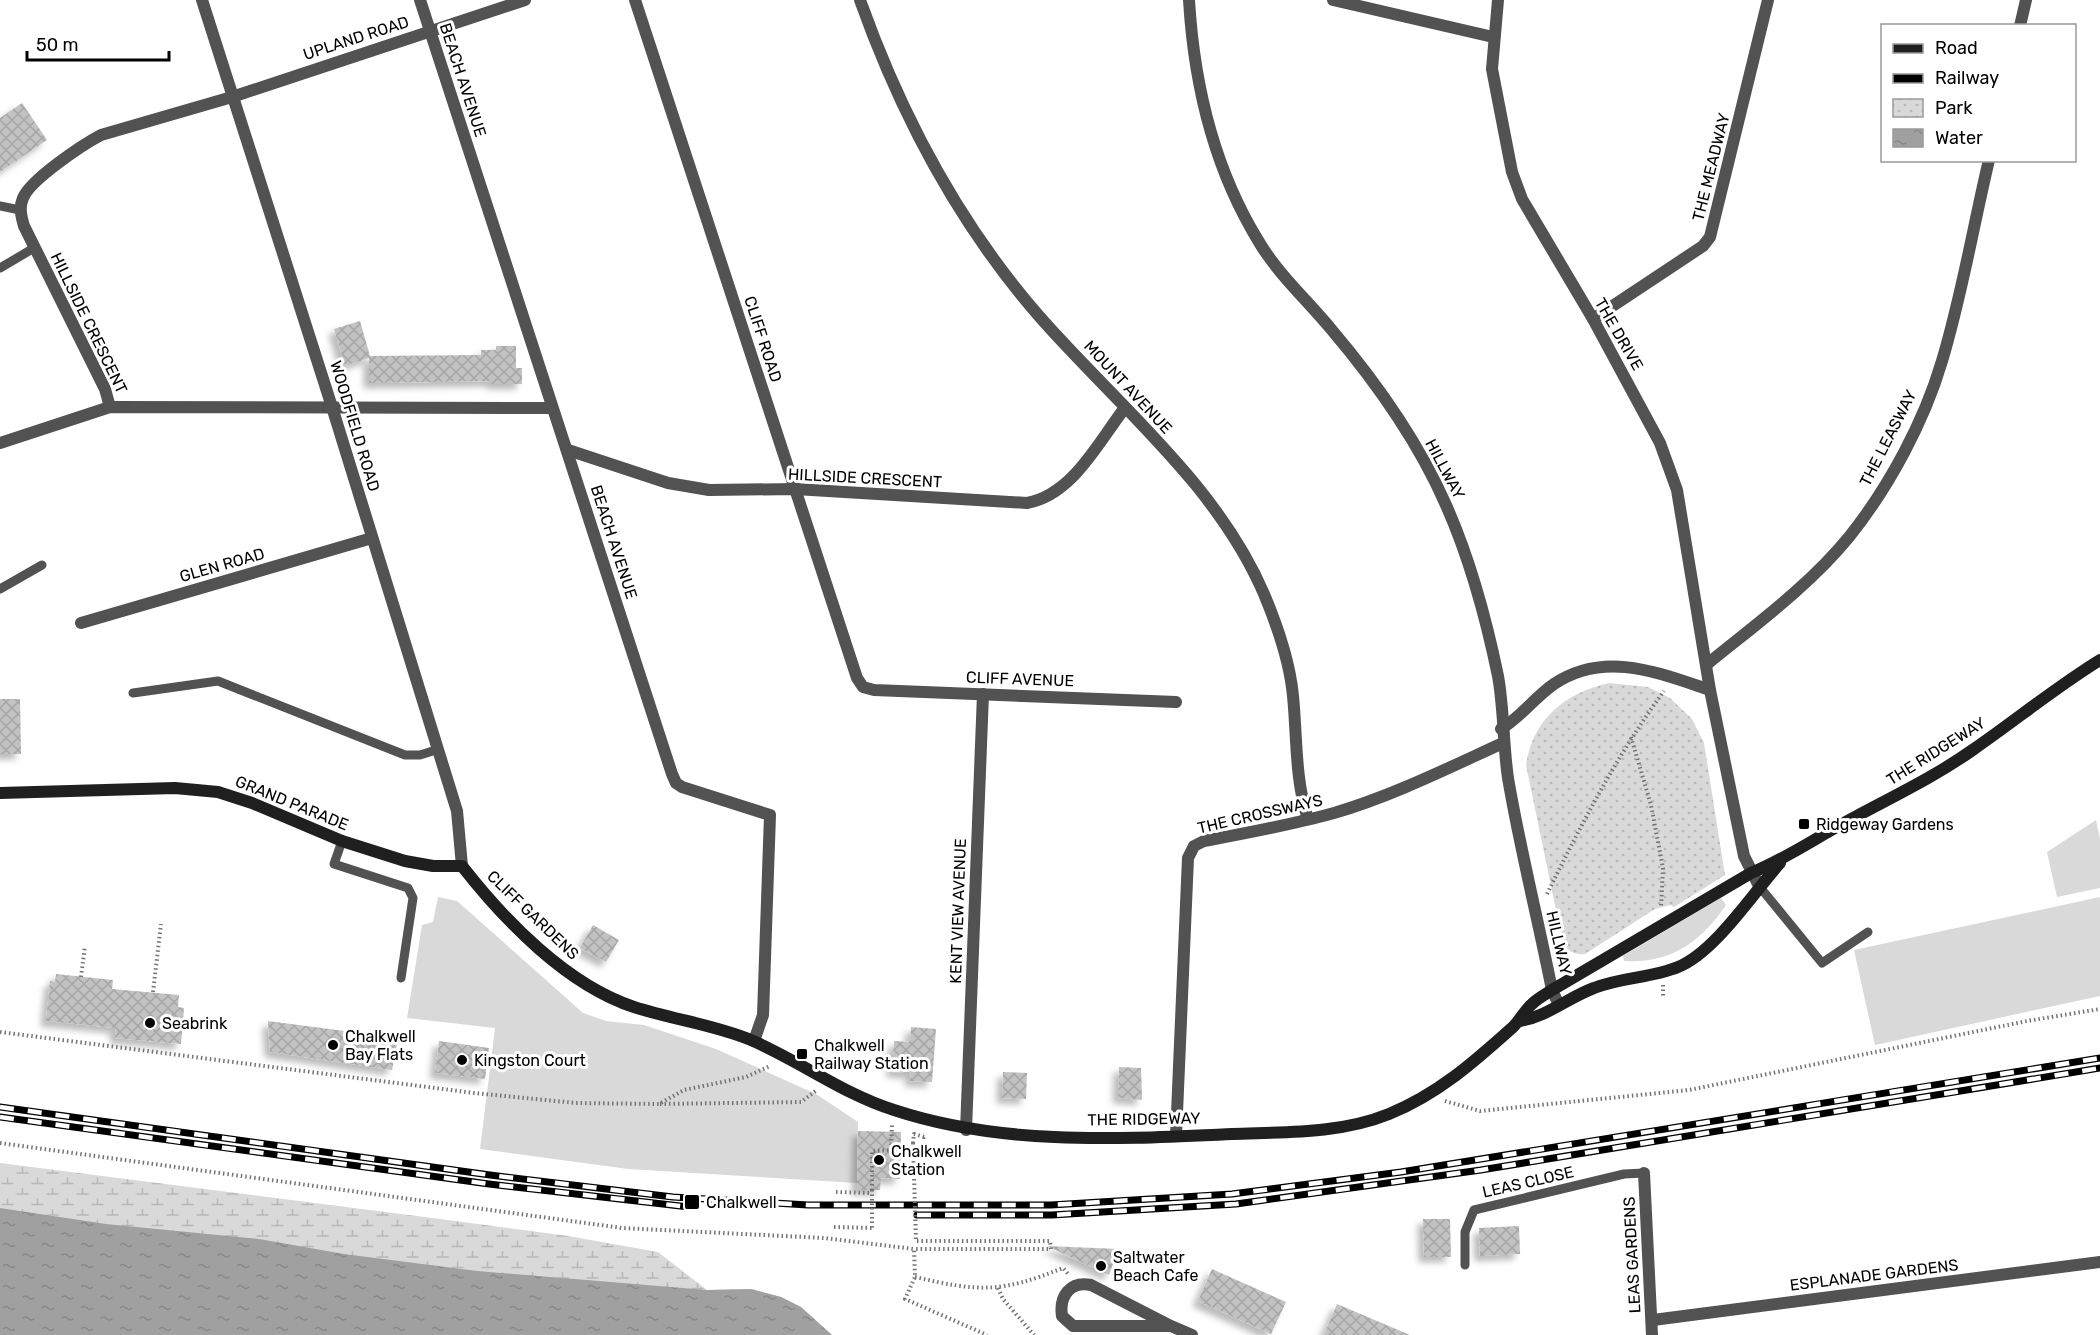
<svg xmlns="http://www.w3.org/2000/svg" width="2100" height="1335" viewBox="0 0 2100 1335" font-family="Rubik,sans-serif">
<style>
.grass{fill:#d9d9d9}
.wetland{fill:url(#wetland-marsh)}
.park{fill:url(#park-dots)}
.water{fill:url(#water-ripples)}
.building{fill:url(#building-cross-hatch);filter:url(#shadow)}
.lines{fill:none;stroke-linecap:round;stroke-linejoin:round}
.path{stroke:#747474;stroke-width:4;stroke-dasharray:1.5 3;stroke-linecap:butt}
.lane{stroke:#525252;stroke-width:9}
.street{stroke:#525252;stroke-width:12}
.secondary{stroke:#1f1f1f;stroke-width:12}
.rail-casing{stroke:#000;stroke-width:7}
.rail{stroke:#fff;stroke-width:4.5;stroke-dasharray:14;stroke-linecap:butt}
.path-bridge{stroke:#747474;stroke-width:4;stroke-dasharray:1.5 3;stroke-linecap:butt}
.poi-dot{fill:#000;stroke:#fff;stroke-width:2}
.labels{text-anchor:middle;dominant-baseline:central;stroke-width:6;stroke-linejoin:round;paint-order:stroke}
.street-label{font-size:16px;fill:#000;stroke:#fff}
.poi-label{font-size:16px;fill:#000;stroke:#fff;text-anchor:start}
</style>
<defs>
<pattern id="wetland-marsh" width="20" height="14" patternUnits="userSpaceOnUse" patternTransform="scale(1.5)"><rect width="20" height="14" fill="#d9d9d9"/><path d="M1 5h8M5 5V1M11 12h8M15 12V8" fill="none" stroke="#b8b8b8"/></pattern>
<pattern id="park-dots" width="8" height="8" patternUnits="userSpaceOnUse" patternTransform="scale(1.5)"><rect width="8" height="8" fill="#d9d9d9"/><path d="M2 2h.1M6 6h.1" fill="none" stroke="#b8b8b8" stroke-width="1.8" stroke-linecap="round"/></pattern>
<pattern id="water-ripples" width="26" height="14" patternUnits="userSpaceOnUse" patternTransform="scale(1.5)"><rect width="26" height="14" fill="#a0a0a0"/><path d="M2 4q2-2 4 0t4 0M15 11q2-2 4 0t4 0" fill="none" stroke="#888"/></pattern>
<pattern id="building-cross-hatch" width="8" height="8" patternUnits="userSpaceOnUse" patternTransform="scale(1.5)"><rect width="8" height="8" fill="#c2c2c2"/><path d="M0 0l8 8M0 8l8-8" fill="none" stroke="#a5a5a5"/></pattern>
<filter id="shadow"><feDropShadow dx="-5.5" dy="5.5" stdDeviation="3" flood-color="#0004"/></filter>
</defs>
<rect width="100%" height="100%" fill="#fff"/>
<g class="grass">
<polygon points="2096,820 2100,839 2100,888 2057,897 2047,852"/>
<polygon points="438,897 457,901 583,1013 606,1021 644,1025 716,1049 816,1094 858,1122 857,1183 628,1169 480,1149 495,1028 407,1018 422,925 433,922"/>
<polygon points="2100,897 2100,996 1875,1045 1854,950"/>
<path d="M1721 898 1726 905C1701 942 1670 964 1624 961L1623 956Z"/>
</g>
<polygon class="wetland" points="0,1163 440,1219 568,1236 658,1252 707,1290 751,1289 781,1297 801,1307 832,1335 0,1335"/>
<path class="park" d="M1609 683 1648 687 1670 698 1692 719 1704 743 1725 875 1674 907 1671 905 1655 909 1585 954C1575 955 1569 952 1563 944L1526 765C1533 719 1565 693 1609 683Z"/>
<polygon class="water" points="0,1208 106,1224 259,1239 344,1254 477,1271 707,1290 751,1289 781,1297 801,1307 832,1335 0,1335"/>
<g class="building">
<polygon points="22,103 47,140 0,172 0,118"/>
<polygon points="360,321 370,356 481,355 481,350 496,350 496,346 516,346 516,368 522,368 522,384 492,384 492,381 369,383 369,358 345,366 334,329"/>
<polygon points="0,699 20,699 21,754 0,754"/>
<polygon points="593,925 619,940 606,962 580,948"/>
<polygon points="56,974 113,980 112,989 179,995 178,1007 184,1008 181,1044 115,1038 116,1028 46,1021 50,981 55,982"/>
<polygon points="268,1021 398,1038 392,1070 270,1052"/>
<polygon points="911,1027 936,1029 932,1082 910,1081 911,1073 892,1072 894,1041 910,1042"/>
<polygon points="439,1041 489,1048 485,1079 435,1073"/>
<polygon points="1119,1067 1141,1068 1142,1100 1118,1098"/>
<polygon points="1003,1072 1027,1073 1026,1099 1002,1098"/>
<polygon points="858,1131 901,1132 900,1179 881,1178 880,1190 857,1190"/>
<polygon points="1423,1219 1450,1219 1451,1257 1424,1257"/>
<polygon points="1519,1226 1520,1254 1480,1256 1479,1228"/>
<polygon points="1047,1246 1119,1249 1109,1275"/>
<polygon points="1212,1269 1286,1302 1271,1334 1198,1301"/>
<polygon points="1337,1304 1410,1335 1324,1335"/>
</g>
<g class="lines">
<g class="path">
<polyline points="1631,737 1651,805 1663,868 1661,908"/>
<path d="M1547 894C1582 823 1617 755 1664 691"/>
<polyline points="81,977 85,946"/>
<polyline points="1663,985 1663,996"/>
<polyline points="153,992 161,924"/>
<polyline points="0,1032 474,1093 576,1103 659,1104 684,1090 746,1077 770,1066"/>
<polyline points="1445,1101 1480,1111 1689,1090 2027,1021 2100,1009"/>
<polyline points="660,1104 801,1102 817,1090"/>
<polyline points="0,1143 622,1228 824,1238 914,1249 915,1277 905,1299 987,1335"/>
<polyline points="913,1143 914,1134 924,1137 925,1134"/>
<polyline points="872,1190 872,1151 891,1150 892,1123"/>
<polyline points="836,1192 872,1193"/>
<polyline points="834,1227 872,1228"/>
<path d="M915 1277C980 1292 1000 1293 1063 1268L1069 1275"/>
<polyline points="998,1288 1003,1299 1034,1335"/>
</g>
<g class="lane">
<polyline points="0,206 20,210"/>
<polyline points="0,268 34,248"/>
<polyline points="0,589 42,565"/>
<polyline points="133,693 218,681 405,755 420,755 436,750"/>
<polyline points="342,841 334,864 408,888 413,898 401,978"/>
<polyline points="1759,886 1822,963 1868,932"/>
<polyline points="1465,1265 1465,1232 1474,1210 1624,1174 1644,1173"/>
</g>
<g class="street">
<polyline points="202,0 332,407 457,811 462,866"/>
<polyline points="420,0 672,774 676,783 682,787 770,815 763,1015 754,1041"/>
<polyline points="635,0 857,678 863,687 874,690 1176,702"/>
<path d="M860 0C901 115 958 223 1039 316 1116 404 1217 484 1264 594 1277 625 1290 663 1293 696 1297 736 1295 781 1308 819"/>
<path d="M1189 0C1194 84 1214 169 1259 242 1278 274 1307 300 1331 329 1376 382 1418 441 1446 505 1470 559 1486 618 1498 676 1504 709 1503 744 1508 778 1520 849 1538 919 1552 990L1559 1005"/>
<polyline points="1333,0 1493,37"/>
<polyline points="1498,0 1492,69 1512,172 1522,199 1593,319 1660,443 1677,490 1710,690"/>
<polyline points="2020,26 2026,0"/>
<polyline points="1593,319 1703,246 1710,237 1768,0"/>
<path d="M110 407 105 389 24 226C21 216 19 207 23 198 30 180 82 145 101 135L232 97 525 0"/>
<polyline points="0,443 110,407 552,408"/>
<path d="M568 450 668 483 709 490 795 489 1027 503C1072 495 1098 443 1124 409"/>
<polyline points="81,623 372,538"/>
<path d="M1706 665C1755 625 1809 586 1849 537 1889 487 1924 422 1942 361 1962 295 1973 227 1989 160"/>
<path d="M1501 729C1521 717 1535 697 1554 684 1605 650 1659 673 1710 690L1744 856 1759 886"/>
<polyline points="966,1130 983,694"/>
<path d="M1176 1136 1188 858 1194 846 1204 841C1247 833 1291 825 1334 813 1392 796 1448 768 1503 743"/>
<polyline points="1644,1173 1652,1335"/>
<polyline points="1653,1320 2100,1262"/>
<path d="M1171 1326 1091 1285C1070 1281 1059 1296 1062 1316L1073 1326H1171L1192 1335"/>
</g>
<g class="secondary">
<path d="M0 793 175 788 218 792 252 803 342 841 405 861 433 866H462C505 921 567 985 634 1007 674 1020 712 1024 751 1040 800 1061 843 1094 894 1110 1003 1146 1119 1139 1232 1134 1284 1132 1340 1134 1389 1114 1438 1094 1474 1062 1513 1027 1520 1020 1525 1010 1532 1004 1538 998 1546 994 1552 990L1751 873C1788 858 1820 835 1855 817 1896 795 1936 776 1974 749 2016 720 2056 687 2100 660"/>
<path d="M1519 1021C1547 1017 1567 998 1594 988 1621 977 1652 978 1678 967 1715 952 1753 893 1780 863"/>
</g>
<defs>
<g id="rail">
<polyline points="0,1107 490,1175 673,1197 808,1205 1051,1205 1232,1194 1401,1172 2100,1058"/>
<polyline points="0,1117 489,1184 689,1207"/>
<polyline points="917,1215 1052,1215 1236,1204 1481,1170 2100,1068"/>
</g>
</defs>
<use href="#rail" class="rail-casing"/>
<use href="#rail" class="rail"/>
<g class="path-bridge">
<polyline points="913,1143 916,1241 1050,1241 1051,1249 914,1249"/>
<polyline points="872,1190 872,1228"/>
</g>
</g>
<g class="poi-dot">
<rect x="1798" y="818" width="12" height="12" rx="3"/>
<circle cx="150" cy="1023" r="6"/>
<circle cx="333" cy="1045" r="6"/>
<rect x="796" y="1048" width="12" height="12" rx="3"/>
<circle cx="462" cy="1060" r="6"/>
<circle cx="879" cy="1160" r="6"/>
<rect x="684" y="1194" width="16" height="16" rx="3"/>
<circle cx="1101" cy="1266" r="6"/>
</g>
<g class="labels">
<g class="street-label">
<text transform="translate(356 38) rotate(-18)">UPLAND ROAD</text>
<text transform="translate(463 80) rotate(72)">BEACH AVENUE</text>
<text transform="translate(1711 167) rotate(-76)">THE MEADWAY</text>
<text transform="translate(89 323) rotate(64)">HILLSIDE CRESCENT</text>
<text transform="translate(1619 334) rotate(60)">THE DRIVE</text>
<text transform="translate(763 339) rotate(72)">CLIFF ROAD</text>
<text transform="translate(1128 387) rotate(47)">MOUNT AVENUE</text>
<text transform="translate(355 426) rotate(73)">WOODFIELD ROAD</text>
<text transform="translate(1888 438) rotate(-63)">THE LEASWAY</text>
<text transform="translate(1445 469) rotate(62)">HILLWAY</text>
<text transform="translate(865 478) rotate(3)">HILLSIDE CRESCENT</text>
<text transform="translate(614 542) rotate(72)">BEACH AVENUE</text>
<text transform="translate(222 565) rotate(-16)">GLEN ROAD</text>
<text transform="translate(1020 679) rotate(2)">CLIFF AVENUE</text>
<text transform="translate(1936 751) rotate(-32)">THE RIDGEWAY</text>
<text transform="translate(292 803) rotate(22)">GRAND PARADE</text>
<text transform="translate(1260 814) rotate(-13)">THE CROSSWAYS</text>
<text transform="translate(958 911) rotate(-88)">KENT VIEW AVENUE</text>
<text transform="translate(533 915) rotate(44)">CLIFF GARDENS</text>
<text transform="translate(1559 943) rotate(77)">HILLWAY</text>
<text transform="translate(1144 1119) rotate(-1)">THE RIDGEWAY</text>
<text transform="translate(1528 1182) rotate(-13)">LEAS CLOSE</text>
<text transform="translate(1632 1255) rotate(-93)">LEAS GARDENS</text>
<text transform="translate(1874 1275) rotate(-7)">ESPLANADE GARDENS</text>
</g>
<g class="poi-label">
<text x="1816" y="824">Ridgeway Gardens</text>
<text x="162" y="1023">Seabrink</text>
<text x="345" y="1036">Chalkwell<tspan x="345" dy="18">Bay Flats</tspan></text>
<text x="814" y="1045">Chalkwell<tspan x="814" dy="18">Railway Station</tspan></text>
<text x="474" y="1060">Kingston Court</text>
<text x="891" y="1151">Chalkwell<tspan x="891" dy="18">Station</tspan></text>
<text x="706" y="1202">Chalkwell</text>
<text x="1113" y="1257">Saltwater<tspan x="1113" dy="18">Beach Cafe</tspan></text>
</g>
</g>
<rect x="1881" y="24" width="195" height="138" fill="#ffffff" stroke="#999999" stroke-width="1.5"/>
<rect x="1893" y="44" width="30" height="9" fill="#1f1f1f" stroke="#999999" stroke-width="1.5"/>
<text x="1935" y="54" font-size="18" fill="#000000">Road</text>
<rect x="1893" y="74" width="30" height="9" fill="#000000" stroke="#999999" stroke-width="1.5"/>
<text x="1935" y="84" font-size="18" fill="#000000">Railway</text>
<rect x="1893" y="99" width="30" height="18" fill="url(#park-dots)" stroke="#999999" stroke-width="1.5"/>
<text x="1935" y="114" font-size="18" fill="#000000">Park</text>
<rect x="1893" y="129" width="30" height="18" fill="url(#water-ripples)" stroke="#999999" stroke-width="1.5"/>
<text x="1935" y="144" font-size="18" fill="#000000">Water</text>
<path d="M27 51v9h142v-9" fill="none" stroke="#000000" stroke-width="3"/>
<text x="36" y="51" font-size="18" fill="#000000" stroke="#ffffff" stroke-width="4.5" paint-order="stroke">50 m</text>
</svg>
